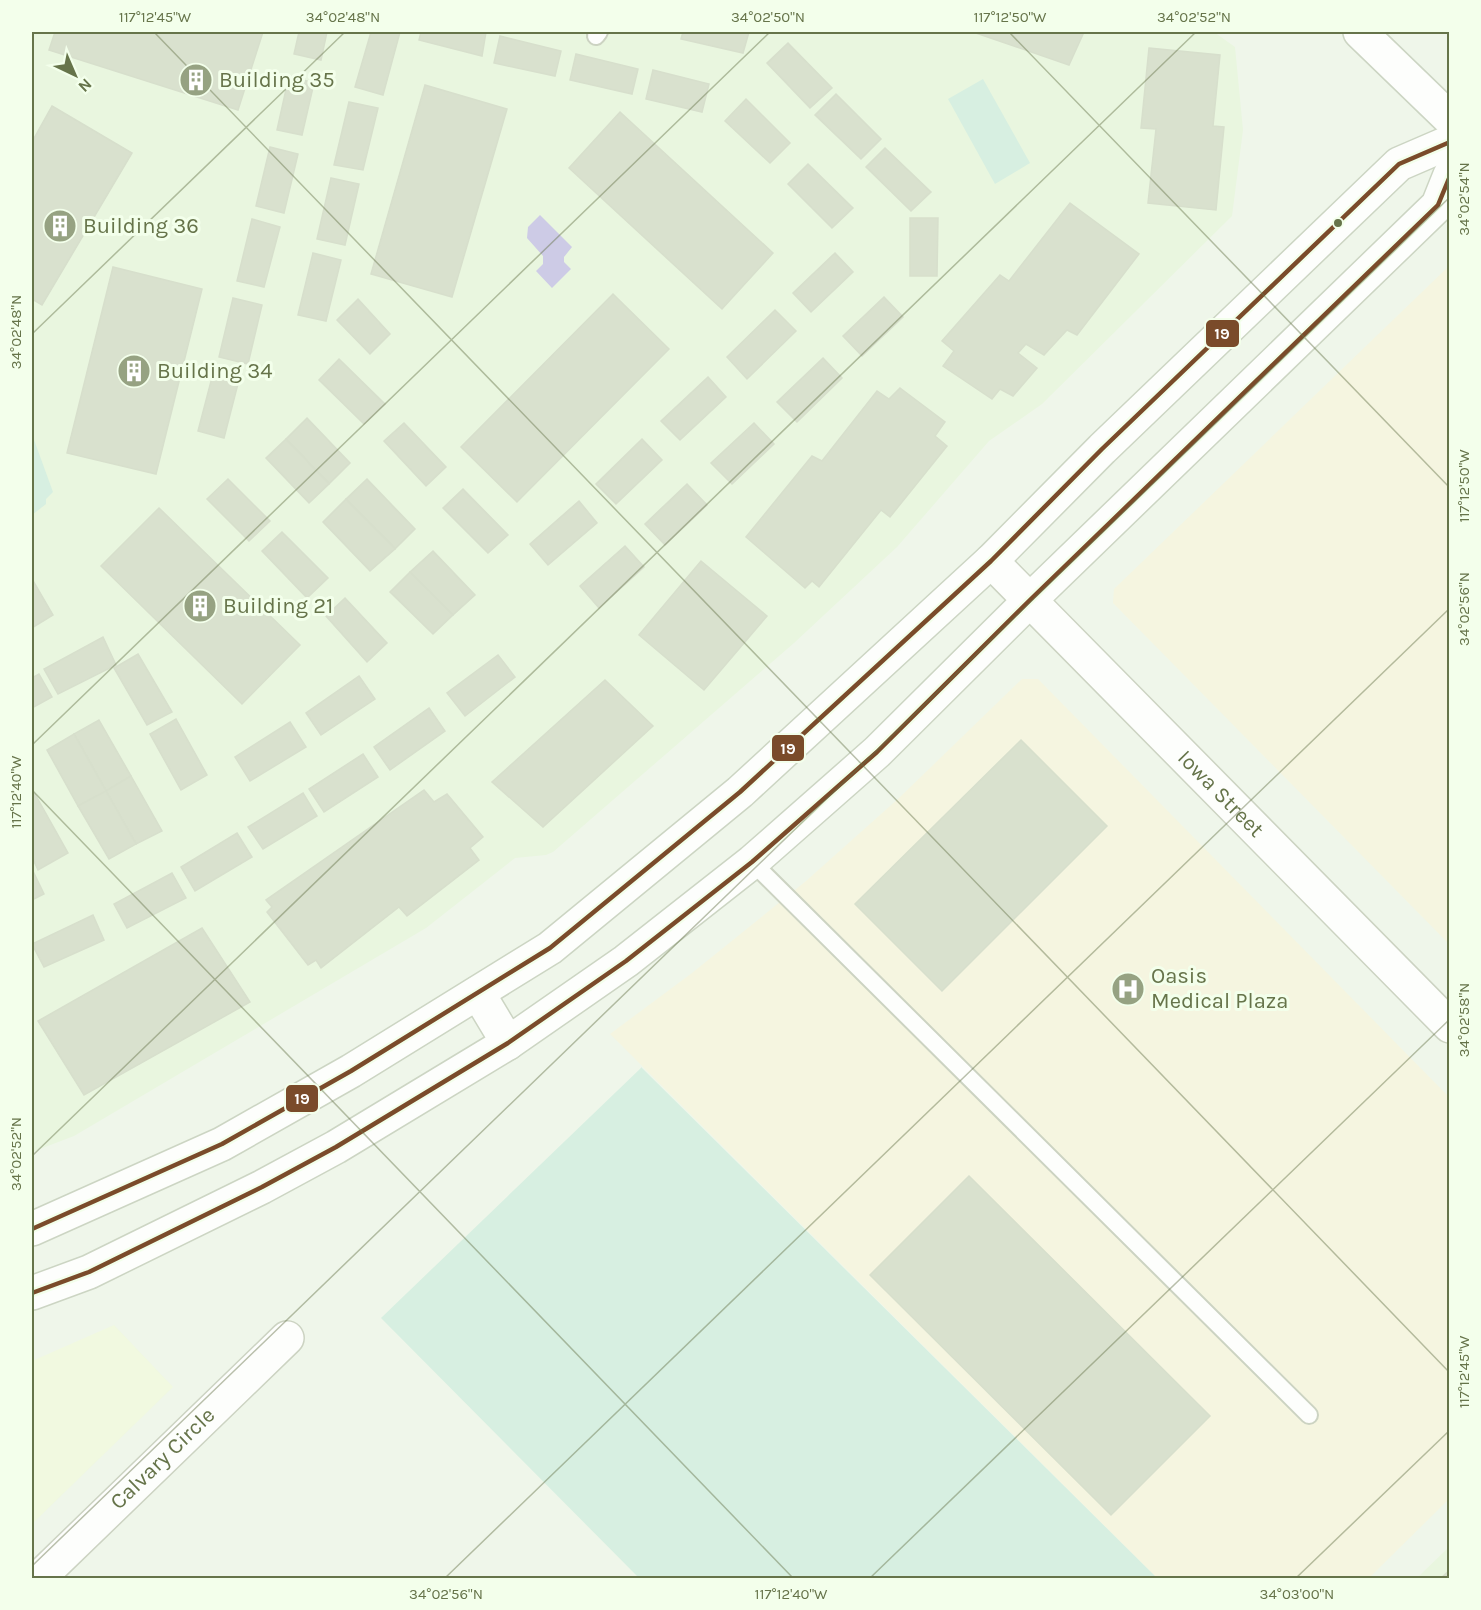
<svg xmlns="http://www.w3.org/2000/svg" width="1481" height="1610" viewBox="0 0 1481 1610" font-family="Karla,sans-serif">
<style>
.residential{fill:#e9f6df}
.commercial{fill:#f1f9e0}
.medical{fill:#f5f5e0}
.green{fill:#d7efe1}
.water{fill:#cdcbe6}
.building{fill:#d9e1ce;stroke:#d7dfcc;stroke-width:1.5}
.lines{fill:none;stroke-linecap:round;stroke-linejoin:round}
.service-casing{stroke:#ccd3c2;stroke-width:20}
.minor-casing{stroke:#ccd3c2;stroke-width:36}
.tertiary-casing{stroke:#ccd3c2;stroke-width:36}
.secondary-casing{stroke:#ccd5c3;stroke-width:36}
.service{stroke:#fdfefc;stroke-width:16}
.minor{stroke:#fdfefc;stroke-width:33}
.tertiary{stroke:#fdfefc;stroke-width:33}
.secondary{stroke:#fdfefc;stroke-width:33}
.bus-1-casing{stroke:#f3ffeb;stroke-width:9}
.bus-1{stroke:#7a4b2a;stroke-width:4.5}
.ticks{fill:none;stroke:#66744a;stroke-width:1.5;stroke-opacity:0.45}
.bus-dot{fill:#66744a;stroke:#f3ffeb;stroke-width:2}
.labels{text-anchor:middle;dominant-baseline:central;stroke-width:6;stroke-linejoin:round;paint-order:stroke}
.poi-label{font-size:22px;fill:#66744a;stroke:#f3ffeb;text-anchor:start}
.street-label{font-size:22px;fill:#66744a;stroke:#f3ffeb}
.line-badge{stroke:#f3ffeb;stroke-width:2}
.badge-label{font-size:16px;text-anchor:middle;font-weight:bold;fill:#fff}
.neatline{fill:none;stroke:#66744a;stroke-width:2}
.ticks-label{font-size:15px;text-anchor:middle;fill:#66744a}
</style>
<rect width="100%" height="100%" fill="#eff6ea"/>
<g class="residential">
<polygon points="32,32 1214,32 1235,47 1243,130 1232,216 1042,404 989,441 897,547 794,643 553,852 546,855 515,858 426,928 74,1136 32,1152"/>
<polygon points="1449,1547 1449,1578 1417,1578"/>
</g>
<polygon class="commercial" points="114,1325 173,1387 32,1524 32,1361"/>
<g class="medical">
<polygon points="1449,266 1449,944 1113,603 1114,589"/>
<polygon points="1022,679 1038,679 1449,1097 1449,1499 1369,1578 1157,1578 610,1034 692,973 806,881 899,798"/>
</g>
<g class="green">
<polygon points="983,79 1030,163 995,184 948,99"/>
<polygon points="32,394 33,396 33,437 53,492 46,499 46,504 32,515"/>
<polygon points="642,1067 642,1068 1157,1578 639,1578 381,1318"/>
</g>
<polygon class="water" points="540,215 572,247 564,257 564,262 571,269 552,288 536,271 543,264 543,256 527,238 528,227"/>
<g class="building">
<polygon points="55,32 263,32 238,110 49,50"/>
<polygon points="299,32 327,32 321,60 294,54"/>
<polygon points="371,32 400,32 383,95 355,87"/>
<polygon points="421,32 486,32 482,56 419,40"/>
<polygon points="683,32 749,32 743,53 681,39"/>
<polygon points="973,32 1084,32 1069,65"/>
<polygon points="500,36 561,51 555,76 494,63"/>
<polygon points="788,43 832,88 810,108 767,63"/>
<polygon points="1149,48 1220,55 1213,126 1224,127 1216,210 1148,203 1156,129 1141,128"/>
<polygon points="576,54 638,69 632,94 570,80"/>
<polygon points="653,70 709,84 702,112 646,99"/>
<polygon points="289,76 314,83 302,135 277,130"/>
<polygon points="425,85 507,109 452,297 371,274"/>
<polygon points="836,94 881,139 861,159 815,115"/>
<polygon points="746,99 790,143 770,163 725,121"/>
<polygon points="349,102 378,108 363,170 334,165"/>
<polygon points="52,106 132,153 42,305 32,299 32,142"/>
<polygon points="620,112 773,253 722,309 569,168"/>
<polygon points="270,147 298,154 284,213 256,206"/>
<polygon points="885,148 931,192 911,211 866,167"/>
<polygon points="808,164 853,208 832,228 788,184"/>
<polygon points="331,178 359,184 345,245 317,239"/>
<polygon points="1070,203 1139,254 1077,335 1067,330 1044,355 1026,344 1018,353 1037,368 1013,396 1000,389 992,399 943,366 954,351 942,341 1000,275 1009,281"/>
<polygon points="910,218 938,218 937,276 910,276"/>
<polygon points="252,219 280,227 264,287 237,281"/>
<polygon points="313,253 341,260 326,321 298,315"/>
<polygon points="835,253 853,272 811,312 793,293"/>
<polygon points="113,267 202,289 156,474 67,453"/>
<polygon points="613,294 669,349 517,502 461,447"/>
<polygon points="884,297 903,317 862,356 843,336"/>
<polygon points="233,298 262,305 248,364 219,357"/>
<polygon points="358,299 390,334 370,354 337,320"/>
<polygon points="775,310 796,331 747,379 727,357"/>
<polygon points="823,358 842,378 797,422 777,402"/>
<polygon points="339,359 385,404 364,424 319,380"/>
<polygon points="215,366 241,372 224,438 198,431"/>
<polygon points="708,377 726,397 680,440 661,421"/>
<polygon points="900,388 945,422 935,436 947,446 890,517 881,510 819,587 812,581 805,588 746,537 812,456 822,461 877,391 889,399"/>
<polygon points="307,418 350,463 329,484 286,439"/>
<polygon points="404,423 446,467 426,486 384,441"/>
<polygon points="754,423 774,444 732,484 711,463"/>
<polygon points="286,439 329,484 309,503 266,458"/>
<polygon points="642,439 662,460 616,504 596,484"/>
<polygon points="228,479 270,521 249,541 207,499"/>
<polygon points="367,479 415,529 395,549 346,499"/>
<polygon points="687,484 707,505 665,545 645,524"/>
<polygon points="463,489 508,535 488,553 443,508"/>
<polygon points="346,499 395,549 370,571 323,522"/>
<polygon points="579,501 597,523 548,565 530,544"/>
<polygon points="159,508 300,645 242,704 101,566"/>
<polygon points="282,532 328,578 307,598 262,551"/>
<polygon points="625,546 644,567 599,608 580,586"/>
<polygon points="433,551 475,595 453,615 410,572"/>
<polygon points="701,561 767,616 704,690 639,635"/>
<polygon points="410,572 453,615 433,634 390,592"/>
<polygon points="32,579 53,615 32,628"/>
<polygon points="345,598 387,643 367,662 326,616"/>
<polygon points="103,637 116,665 58,694 44,669"/>
<polygon points="138,654 172,712 147,725 114,668"/>
<polygon points="498,655 515,677 465,716 447,693"/>
<polygon points="39,674 52,697 32,708 32,678"/>
<polygon points="359,676 375,699 321,735 306,713"/>
<polygon points="605,680 653,726 543,827 492,782"/>
<polygon points="429,708 445,731 390,770 374,747"/>
<polygon points="176,719 207,775 181,790 150,734"/>
<polygon points="99,720 131,776 106,791 74,734"/>
<polygon points="290,722 306,747 250,781 235,757"/>
<polygon points="74,734 106,791 78,806 47,750"/>
<polygon points="1021,740 1107,826 942,991 855,904"/>
<polygon points="363,754 378,777 324,812 309,789"/>
<polygon points="131,776 162,831 136,844 106,791"/>
<polygon points="424,790 434,802 447,794 483,837 470,848 479,860 407,916 399,907 321,968 316,960 308,965 267,912 272,907 266,900"/>
<polygon points="106,791 136,844 109,859 78,806"/>
<polygon points="303,793 317,816 263,849 248,827"/>
<polygon points="35,794 68,853 38,870 32,857 32,796"/>
<polygon points="237,833 252,857 195,891 181,867"/>
<polygon points="32,869 44,894 32,900"/>
<polygon points="172,873 186,898 127,928 114,904"/>
<polygon points="93,915 104,940 44,967 32,944"/>
<polygon points="202,928 250,1002 84,1095 38,1021"/>
<polygon points="969,1176 1210,1416 1111,1515 870,1275"/>
<polygon points="1450,1570 1450,1578 1441,1578"/>
</g>
<g class="lines">
<defs>
<g id="service">
<polyline points="596,36 599,32"/>
<polyline points="752,862 1309,1415"/>
</g>
<g id="minor">
<path id="s1" d="M39 1578 287 1338"/>
</g>
<g id="tertiary">
<path id="s2" d="M991 561 1450 1026"/>
</g>
<g id="secondary">
<polyline points="1360,32 1450,119"/>
<polyline points="478,993 508,1043"/>
<polyline points="32,1229 222,1144 351,1071 550,948 740,792 991,561 1102,449 1399,164 1450,142"/>
<polyline points="32,1293 89,1272 262,1187 336,1147 508,1043 626,961 752,862 877,752 1030,600 1438,205 1450,175"/>
</g>
</defs>
<use href="#service" class="service-casing"/>
<use href="#minor" class="minor-casing"/>
<use href="#tertiary" class="tertiary-casing"/>
<use href="#secondary" class="secondary-casing"/>
<use href="#service" class="service"/>
<use href="#minor" class="minor"/>
<use href="#tertiary" class="tertiary"/>
<use href="#secondary" class="secondary"/>
<defs>
<g id="bus-1">
<polyline points="32,1229 222,1144 351,1071 550,948 740,792 991,561 1102,449 1399,164 1450,142"/>
<polyline points="32,1293 89,1272 262,1187 336,1147 508,1043 626,961 752,862 877,752 1030,600 1438,205 1450,176"/>
</g>
</defs>
<use href="#bus-1" class="bus-1-casing"/>
<use href="#bus-1" class="bus-1"/>
</g>
<path class="ticks" d="M154 32 1450 1373M1009 32 1450 488M32 334 345 32M32 745 770 32M32 790 793 1578M32 1156 1196 32M32 1566 1450 197M445 1578 1450 608M870 1578 1450 1019M1296 1578 1450 1430"/>
<defs>
<symbol id="building-disc" viewBox="-11 -11 22 22"><circle r="9.5" fill="#96a282" stroke="#f3ffeb"/><path d="M-4-6H4V6H1V3H-1V6H-4ZM-2.5-4.3h1.7v1.8h-1.7ZM.8-4.3h1.7v1.8H.8ZM-2.5-1h1.7V.8h-1.7ZM.8-1h1.7V.8H.8Z" fill="#fff"/></symbol>
<symbol id="hospital-disc" viewBox="-11 -11 22 22"><circle r="9.5" fill="#96a282" stroke="#f3ffeb"/><path d="M-5-5h3v3.5h4V-5h3V5h-3V1.5h-4V5h-3Z" fill="#fff"/></symbol>
</defs>
<g fill-rule="evenodd">
<use href="#building-disc" x="177" y="61" width="38" height="38"/>
<use href="#building-disc" x="41" y="207" width="38" height="38"/>
<use href="#building-disc" x="115" y="352" width="38" height="38"/>
<use href="#building-disc" x="181" y="587" width="38" height="38"/>
<use href="#hospital-disc" x="1109" y="970" width="38" height="38"/>
</g>
<circle class="bus-dot" cx="1338" cy="223" r="5"/>
<g class="labels">
<g class="poi-label">
<text x="219" y="80">Building 35</text>
<text x="83" y="226">Building 36</text>
<text x="157" y="371">Building 34</text>
<text x="223" y="606">Building 21</text>
<text x="1151" y="976">Oasis<tspan x="1151" dy="25">Medical Plaza</tspan></text>
</g>
<g class="street-label">
<text stroke="none"><textPath href="#s2" startOffset="327">Iowa Street</textPath></text>
<text stroke="none"><textPath href="#s1" startOffset="172">Calvary Circle</textPath></text>
</g>
</g>
<g class="line-badge">
<rect x="1205" y="319" width="35" height="29" rx="6" fill="#7a4b2a"/>
<rect x="771" y="734" width="34" height="28" rx="6" fill="#7a4b2a"/>
<rect x="285" y="1084" width="34" height="29" rx="6" fill="#7a4b2a"/>
</g>
<g class="badge-label">
<text x="1222" y="339">19</text>
<text x="788" y="754">19</text>
<text x="302" y="1104">19</text>
</g>
<rect width="1481" height="1610" fill="none" stroke="#f3ffeb" stroke-width="66"/>
<g transform="translate(75 75) rotate(136)" stroke="#f3ffeb" stroke-width="4.5" paint-order="stroke">
<path d="M0-4.5L10 22L0 15L-10 22Z" fill="#66744a"/>
<text y="-9" font-size="16" font-weight="bold" text-anchor="middle" fill="#66744a">N</text>
</g>
<rect x="33" y="33" width="1415" height="1544" class="neatline"/>
<g class="ticks-label">
<text x="155" y="22">117°12'45"W</text>
<text x="343" y="22">34°02'48"N</text>
<text x="768" y="22">34°02'50"N</text>
<text x="1010" y="22">117°12'50"W</text>
<text x="1194" y="22">34°02'52"N</text>
<text transform="translate(1464 199) rotate(-90)" y="5">34°02'54"N</text>
<text transform="translate(16 332) rotate(-90)" y="5">34°02'48"N</text>
<text transform="translate(1464 486) rotate(-90)" y="5">117°12'50"W</text>
<text transform="translate(1464 609) rotate(-90)" y="5">34°02'56"N</text>
<text transform="translate(16 792) rotate(-90)" y="5">117°12'40"W</text>
<text transform="translate(1464 1020) rotate(-90)" y="5">34°02'58"N</text>
<text transform="translate(16 1154) rotate(-90)" y="5">34°02'52"N</text>
<text transform="translate(1464 1372) rotate(-90)" y="5">117°12'45"W</text>
<text x="446" y="1599">34°02'56"N</text>
<text x="791" y="1599">117°12'40"W</text>
<text x="1297" y="1599">34°03'00"N</text>
</g>
</svg>
